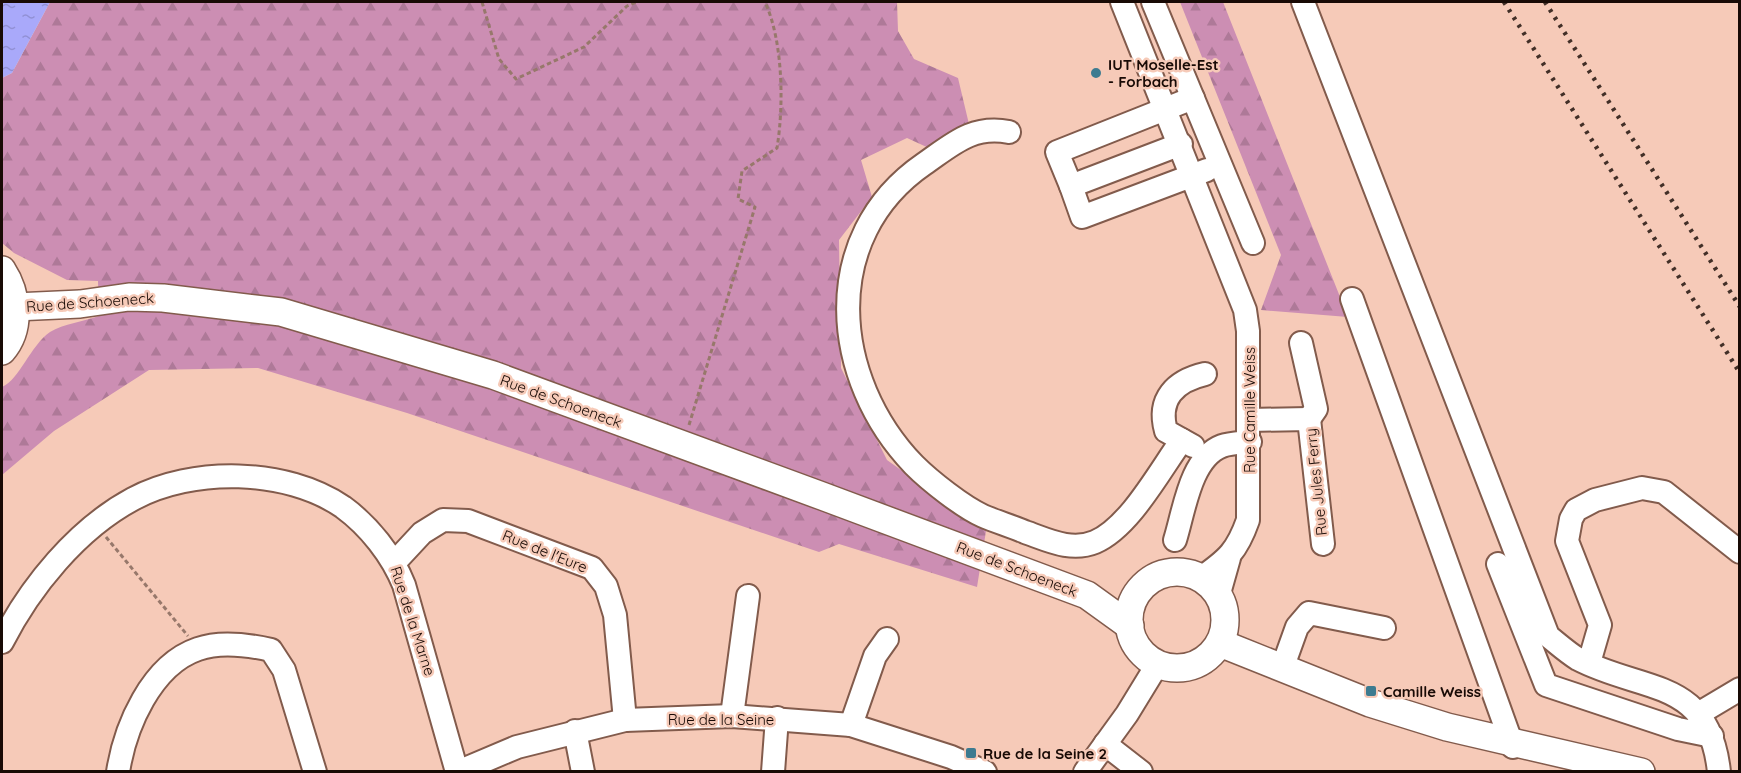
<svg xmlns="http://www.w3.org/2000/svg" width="1741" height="773" viewBox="0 0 1741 773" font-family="Quicksand,sans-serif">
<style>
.forest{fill:url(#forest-firs)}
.water{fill:url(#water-ripples)}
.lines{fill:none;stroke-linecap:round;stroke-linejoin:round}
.minor-casing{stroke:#825b4c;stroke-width:26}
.major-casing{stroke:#825b4c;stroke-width:30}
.path{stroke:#97786b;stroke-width:3;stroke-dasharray:4.5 3;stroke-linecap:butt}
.minor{stroke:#fff;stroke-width:22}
.major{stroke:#fff;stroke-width:27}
.rail{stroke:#422f27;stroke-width:4.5;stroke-dasharray:3 6;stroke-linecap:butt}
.poi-dot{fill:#3d7b90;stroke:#f6cab8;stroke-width:2}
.labels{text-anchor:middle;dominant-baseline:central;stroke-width:5;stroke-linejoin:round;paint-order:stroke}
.poi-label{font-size:15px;font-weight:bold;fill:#180a05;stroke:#f6cab8;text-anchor:start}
.street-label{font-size:15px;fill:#180a05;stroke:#f6cab8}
</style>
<defs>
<pattern id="forest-firs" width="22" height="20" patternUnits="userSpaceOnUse" patternTransform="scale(1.5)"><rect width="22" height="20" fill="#cc8eb3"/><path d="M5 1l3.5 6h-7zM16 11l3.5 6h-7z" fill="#ae7998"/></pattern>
<pattern id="water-ripples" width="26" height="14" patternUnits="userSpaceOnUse" patternTransform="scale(1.5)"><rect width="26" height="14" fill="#a9a9fa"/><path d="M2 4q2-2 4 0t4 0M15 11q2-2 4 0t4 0" fill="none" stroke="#9190d5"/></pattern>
</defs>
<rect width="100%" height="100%" fill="#f6cab8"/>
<g class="forest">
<path d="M50 2H897L898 31 914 59 958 78 973 141 931 149 907 138 861 160 872 197 839 240 841 368 887 460 986 531 977 587 839 544 819 552 407 413 258 368 149 370 54 431 2 475V387C20 379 30 346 50 332 63 324 85 321 99 316L98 281 67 280 14 253 2 243V78L12 73Z"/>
<polygon points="1180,2 1223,2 1348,317 1261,310 1281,255"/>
</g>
<polygon class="water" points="2,2 50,2 12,73 2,78"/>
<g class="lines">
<defs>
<g id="minor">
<path d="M1122 2 1245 310 1248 331V520C1237 551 1228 559 1201 578"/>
<polyline points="1153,2 1253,243"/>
<path d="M1303 2 1548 636C1558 644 1568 653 1578 659 1643 693 1709 677 1719 772"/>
<path d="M1009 132C972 125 953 144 924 164 818 237 831 379 914 465 930 481 963 507 983 516 997 522 1011 526 1025 532 1048 540 1071 552 1095 542 1130 527 1160 470 1182 440"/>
<polyline points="1181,144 1071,186 1057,152 1193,98"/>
<polyline points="1071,186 1082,217 1207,170"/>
<polyline points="1352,299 1513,747"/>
<polyline points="1301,343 1316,409 1309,419"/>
<polyline points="1249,420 1309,419 1323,544"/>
<path d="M1193 446 1166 431C1157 399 1175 381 1205 374"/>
<path d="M1175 540C1184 512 1190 458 1222 446 1230 443 1241 443 1250 442"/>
<polyline points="395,562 422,533 443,520 468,521 592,568 606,586 615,615 625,720"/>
<polyline points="1498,564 1546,685 1678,729 1712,736"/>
<polyline points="1218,597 1229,558"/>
<path d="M2 642C30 587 77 529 133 499 192 467 286 468 343 507 369 526 392 555 404 585L457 772"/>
<polyline points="1589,663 1600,625 1567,541 1571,519 1576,510 1595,500 1642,488 1664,492 1740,552"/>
<polyline points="1283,666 1297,627 1309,613 1384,628"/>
<polyline points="1698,714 1740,689"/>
<polyline points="732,716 748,596"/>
<polyline points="851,725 875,656 887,639"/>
<polyline points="575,731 583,772"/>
<polyline points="1105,744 1141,772"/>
<path d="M118 772C125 727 151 665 198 649 220 641 249 645 271 650L284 670 315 772"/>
<polyline points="458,772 517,747 625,720 732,716 851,725 951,757 985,772"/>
<polyline points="773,772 777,718"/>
<polyline points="1085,772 1127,714 1157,665"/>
</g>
<g id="major">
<path d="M2 270C17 293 22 328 2 351"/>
<polyline points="15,307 80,304 129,297 163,298 281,312 493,375 822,496 1087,595 1130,626"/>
<circle cx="1177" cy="620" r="48"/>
<polyline points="1220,643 1370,703 1447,727 1641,772"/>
</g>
</defs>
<use href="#minor" class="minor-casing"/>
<use href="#major" class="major-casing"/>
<g class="path">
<polyline points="482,2 499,59 516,79 584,47 627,6 636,2"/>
<path d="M689 425 755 207 738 199 742 171 777 148C784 105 783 41 765 2"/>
<polyline points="106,537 188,636"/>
</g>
<use href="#minor" class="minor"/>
<use href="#major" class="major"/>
<g class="rail">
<polyline points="1504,2 1740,373"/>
<polyline points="1545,2 1740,307"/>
</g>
</g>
<g class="poi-dot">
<circle cx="1096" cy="73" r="6"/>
<rect x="1365" y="685" width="12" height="12" rx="3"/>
<rect x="965" y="747" width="12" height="12" rx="3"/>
</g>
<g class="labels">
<g class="poi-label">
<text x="1108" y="64">IUT Moselle-Est<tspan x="1108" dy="17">- Forbach</tspan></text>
<text x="1383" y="691">Camille Weiss</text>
<text x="983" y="753">Rue de la Seine 2</text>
</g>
<g class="street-label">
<text transform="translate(90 302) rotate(-4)">Rue de Schoeneck</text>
<text transform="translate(561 401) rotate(20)">Rue de Schoeneck</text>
<text transform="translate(1249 410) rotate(-90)">Rue Camille Weiss</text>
<text transform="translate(1316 482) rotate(-96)">Rue Jules Ferry</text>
<text transform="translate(545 551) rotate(22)">Rue de l'Eure</text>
<text transform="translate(1017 569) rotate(21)">Rue de Schoeneck</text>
<text transform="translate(413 621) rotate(72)">Rue de la Marne</text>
<text x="721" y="719">Rue de la Seine</text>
</g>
</g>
<rect width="1741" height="773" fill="none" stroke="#180a05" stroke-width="6"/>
</svg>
